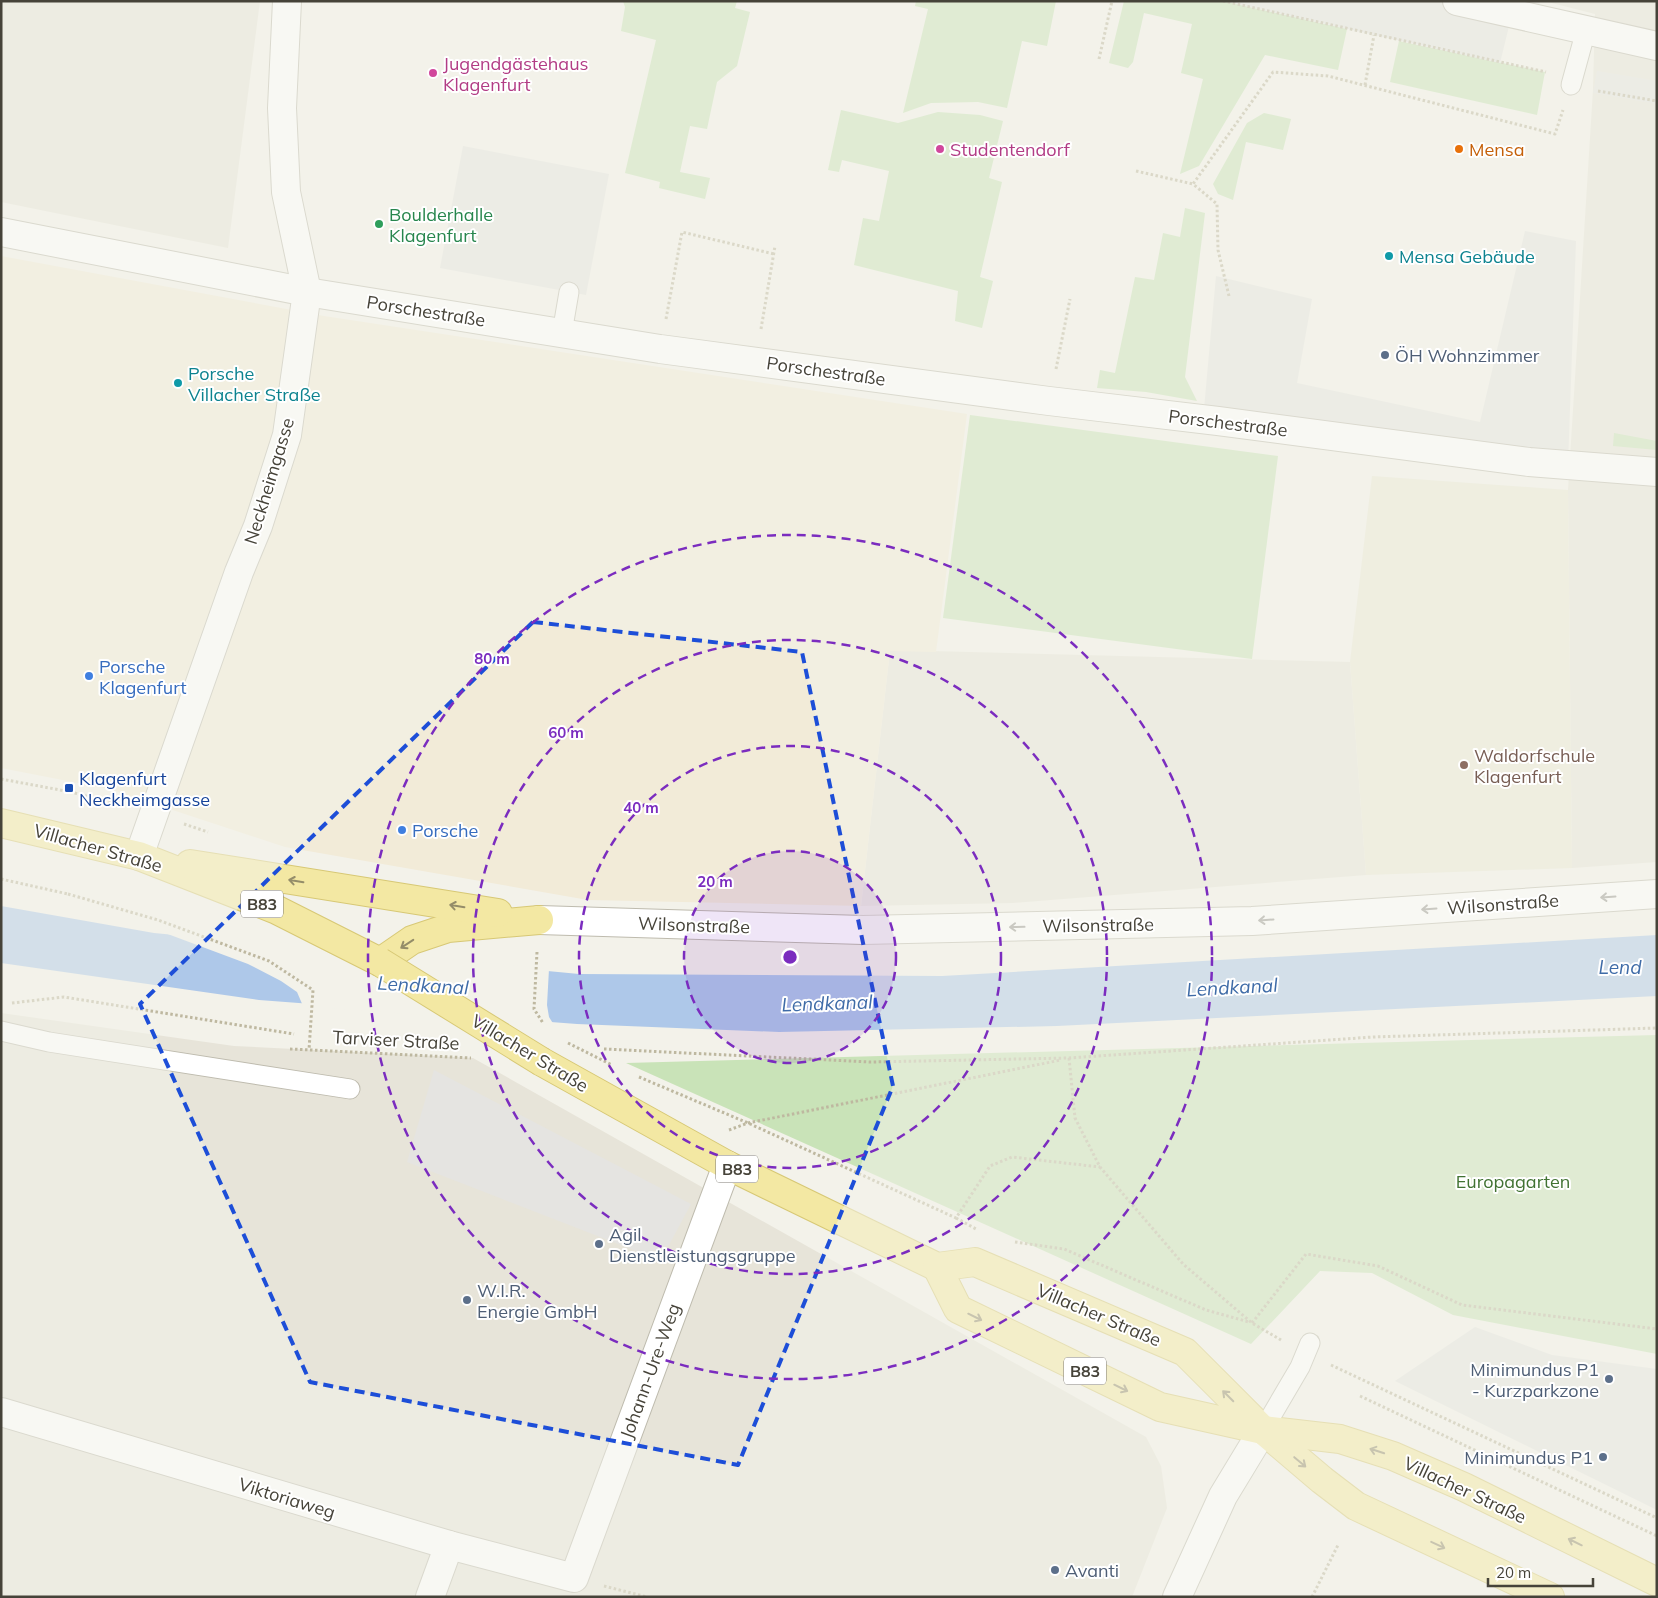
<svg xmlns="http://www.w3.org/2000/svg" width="1658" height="1598" viewBox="0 0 1658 1598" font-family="Mulish,sans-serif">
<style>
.residential{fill:#e7e4d9}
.commercial{fill:#f2ebd8}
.education{fill:#ebe8d6}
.green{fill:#c9e3b8}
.parking{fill:#e5e4e1}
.water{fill:#aec8e9}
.pier{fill:#f3f2ea}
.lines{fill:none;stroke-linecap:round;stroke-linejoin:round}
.service-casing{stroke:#bebbae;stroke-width:21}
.minor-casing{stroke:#bebbae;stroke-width:30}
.tertiary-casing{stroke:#bebbae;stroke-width:30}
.primary-casing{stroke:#d7c875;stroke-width:30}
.path{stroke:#beb8a0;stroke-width:3;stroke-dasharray:2.5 2.5;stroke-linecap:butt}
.service{stroke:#fff;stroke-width:19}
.minor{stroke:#fff;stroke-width:28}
.tertiary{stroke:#fff;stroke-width:28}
.primary{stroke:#f3e8a3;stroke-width:28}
.primary-bridge-casing{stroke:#d7c875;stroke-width:30;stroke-linecap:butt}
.path-bridge{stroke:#beb8a0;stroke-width:3;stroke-dasharray:2.5 2.5;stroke-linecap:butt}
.primary-bridge{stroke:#f3e8a3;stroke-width:28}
.oneway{stroke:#948d69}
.oneway2{stroke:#999892}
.marked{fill:none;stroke:#1d4ed8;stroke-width:4;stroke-dasharray:10 6;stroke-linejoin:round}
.ring{fill:none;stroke:#7b2cbf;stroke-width:2.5;stroke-dasharray:9 6}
.hotel-dot{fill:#d1479c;stroke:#fff;stroke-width:2}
.food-dot{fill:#e8710a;stroke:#fff;stroke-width:2}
.leisure-dot{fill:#2e9e5b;stroke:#fff;stroke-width:2}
.culture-dot{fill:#0f9aa8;stroke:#fff;stroke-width:2}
.service-dot{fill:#5c6f8a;stroke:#fff;stroke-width:2}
.shop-dot{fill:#3f7fe0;stroke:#fff;stroke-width:2}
.education-dot{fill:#8d6e63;stroke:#fff;stroke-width:2}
.transit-dot{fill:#1a4fb4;stroke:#fff;stroke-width:2}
.labels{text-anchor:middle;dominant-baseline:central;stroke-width:4;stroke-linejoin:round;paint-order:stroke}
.shield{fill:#fff;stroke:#7e7b74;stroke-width:1}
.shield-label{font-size:16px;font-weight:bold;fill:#464339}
.hotel-label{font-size:18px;fill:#b23c85;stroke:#fff;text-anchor:start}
.food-label{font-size:18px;fill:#c56008;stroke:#fff;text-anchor:start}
.leisure-label{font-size:18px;fill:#27864d;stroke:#fff;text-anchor:start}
.culture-label{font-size:18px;fill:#0d838f;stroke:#fff;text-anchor:start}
.street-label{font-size:18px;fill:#464339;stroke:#fff}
.service-label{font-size:18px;fill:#4e5e75;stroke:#fff;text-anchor:start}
.shop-label{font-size:18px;fill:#366cbe;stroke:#fff;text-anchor:start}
.education-label{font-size:18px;fill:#785e54;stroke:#fff;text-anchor:start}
.transit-label{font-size:18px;fill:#164399;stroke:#fff;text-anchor:start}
.park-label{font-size:18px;fill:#417232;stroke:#fff}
.water-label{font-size:19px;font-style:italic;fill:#3e6ba7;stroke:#fff}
.centre{fill:#7b2cbf;stroke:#fff;stroke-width:2.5}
.ring-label{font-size:15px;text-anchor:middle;font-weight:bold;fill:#7b2cbf;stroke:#fff;stroke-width:4;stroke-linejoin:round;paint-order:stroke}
</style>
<rect width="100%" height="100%" fill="#f3f2ea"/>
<g class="residential">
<polygon points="1,1 260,1 228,248 1,202"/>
<polygon points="1544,1 1657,1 1657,862 1572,868 1568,490 1593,90 1595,14"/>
<polygon points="890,650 1350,662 1366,875 1013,903 861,906"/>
<polygon points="1,1013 234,1046 473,1058 1146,1437 1161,1466 1167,1508 1132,1597 1,1597"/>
</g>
<polygon class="commercial" points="1,256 324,316 967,414 936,652 890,651 861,906 588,900 285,847 109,789 1,768"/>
<polygon class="education" points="1372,476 1568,490 1572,868 1366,875 1350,662"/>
<g class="green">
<polygon points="623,1 737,1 735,8 750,12 737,66 717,82 707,129 690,126 680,172 710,178 705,199 659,188 660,182 625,173 656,40 621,31 625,7"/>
<polygon points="916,1 1056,1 1047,46 1022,41 1007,108 978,102 931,103 903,113 928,9 915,6"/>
<polygon points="1124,1 1223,1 1347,29 1338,70 1265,55 1199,166 1180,174 1203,79 1181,73 1192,24 1144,13 1133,62 1128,68 1109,63"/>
<polygon points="1399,41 1545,72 1537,115 1390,82"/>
<polygon points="841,110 898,123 938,112 980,115 1003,121 989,178 1002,182 980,277 993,281 982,328 955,321 958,291 854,265 863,218 879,221 889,171 842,160 839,172 828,170"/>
<polygon points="1264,113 1291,119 1283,150 1246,142 1233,200 1218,194 1213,184 1247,123"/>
<polygon points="1185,208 1205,213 1185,377 1197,401 1146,392 1097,388 1100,370 1115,373 1135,277 1154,280 1163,233 1180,237"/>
<polygon points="970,415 1278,456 1252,659 943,618"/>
<polygon points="1614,433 1657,441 1657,450 1613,446"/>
<polygon points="1657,1035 1657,1354 1453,1315 1372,1273 1320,1271 1251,1344 626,1063"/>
</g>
<g class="parking">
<polygon points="1223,1 1540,1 1537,19 1512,14 1500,63"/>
<polygon points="1597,71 1657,81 1657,104 1593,93"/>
<polygon points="463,146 609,174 586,295 440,268"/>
<polygon points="1525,231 1576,241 1568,465 1203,420 1216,276 1312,299 1297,383 1480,422"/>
<polygon points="434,1070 691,1204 669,1245 644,1254 407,1162"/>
<polygon points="1475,1327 1552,1355 1657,1369 1657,1510 1395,1381"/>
</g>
<polygon class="water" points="1,906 154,933 579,974 942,976 1657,935 1657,996 1057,1026 779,1032 577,1024 259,1000 1,963"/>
<polygon class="pier" points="157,930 549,969 547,1005 549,1017 554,1025 303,1006 297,992 281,981 248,964"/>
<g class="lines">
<defs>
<g id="service">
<polyline points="1571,85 1586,30"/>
<polyline points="562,333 569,292"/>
<polyline points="1,1031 49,1042 350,1089"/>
<polyline points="1263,1430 1300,1367 1310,1343"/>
</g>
<g id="minor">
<polyline points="1457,1 1657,46"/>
<polyline points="1,232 307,292 660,349 1049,401 1218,421 1529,462 1657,472"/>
<polyline points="139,856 239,572 258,526 287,435 307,292 286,192 282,108 287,1"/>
<polyline points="539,920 863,930 1252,921 1657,894"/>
<polyline points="1,1412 449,1545 574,1578 727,1165"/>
<polyline points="430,1597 449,1545"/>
</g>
<polyline id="tertiary" points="1177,1597 1223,1496 1263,1430"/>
<g id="primary">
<polyline points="1,823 139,856 277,910 380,962 412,940 448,928 539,920"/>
<polyline points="190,864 498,913"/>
<polyline points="542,1062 727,1165 937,1267 975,1262 1185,1352 1263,1430 1322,1480 1356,1506 1550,1597"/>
<polyline points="937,1267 958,1309 1160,1407 1263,1430 1340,1439 1393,1456 1464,1487 1657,1582"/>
</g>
</defs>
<use href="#service" class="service-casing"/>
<use href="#minor" class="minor-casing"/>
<use href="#tertiary" class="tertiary-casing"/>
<use href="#primary" class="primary-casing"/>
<g class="path">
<polyline points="1223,1 1546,72"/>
<polyline points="1099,59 1112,1"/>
<polyline points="1365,85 1374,35"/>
<polyline points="1598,91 1657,101"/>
<polyline points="1136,171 1193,184"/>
<polyline points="1229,296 1218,250 1217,204 1193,184 1273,72 1328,76 1555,134 1563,110"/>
<polyline points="666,319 682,232 774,254"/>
<polyline points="761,329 775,246"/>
<polyline points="1056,369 1070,299"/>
<polyline points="1,779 71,792 123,806"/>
<polyline points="184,824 208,832"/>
<polyline points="1,879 68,894"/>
<polyline points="537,952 534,1009 543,1023"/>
<polyline points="12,1003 64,997 294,1034"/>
<polyline points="290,1049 471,1058"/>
<polyline points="604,1049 871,1062 1069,1058 1373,1037 1657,1028"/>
<polyline points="1069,1058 1075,1118 1100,1167 1183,1264 1252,1323 1281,1340"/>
<polyline points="639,1077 748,1123 956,1218 990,1166 1012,1157 1100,1167"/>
<polyline points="729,1130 748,1123 1061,1060"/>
<polyline points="956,1218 976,1229"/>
<polyline points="1015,1242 1064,1249 1206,1310 1249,1322"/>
<polyline points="1252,1323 1306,1254 1378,1266 1462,1305 1657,1329"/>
<polyline points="1331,1365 1657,1518"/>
<polyline points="1360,1396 1657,1536"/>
<polyline points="604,1586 647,1597"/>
<polyline points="1312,1597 1338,1545"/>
</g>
<use href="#service" class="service"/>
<use href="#minor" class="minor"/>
<use href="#tertiary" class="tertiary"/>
<use href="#primary" class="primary"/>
<defs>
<polyline id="primary-bridge" points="380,962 542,1062"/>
</defs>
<use href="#primary-bridge" class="primary-bridge-casing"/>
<g class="path-bridge">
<polyline points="68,894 158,920 269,961 313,990 309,1050"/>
<polyline points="568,1043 612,1065"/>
</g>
<use href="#primary-bridge" class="primary-bridge"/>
</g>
<defs><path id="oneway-shaft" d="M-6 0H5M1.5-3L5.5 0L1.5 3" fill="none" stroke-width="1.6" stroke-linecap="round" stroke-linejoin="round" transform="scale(1.25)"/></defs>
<g class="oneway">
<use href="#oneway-shaft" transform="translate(296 881) rotate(-171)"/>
<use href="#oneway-shaft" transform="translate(457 906) rotate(-171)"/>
<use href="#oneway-shaft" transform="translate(407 944) rotate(147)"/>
<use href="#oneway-shaft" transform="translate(975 1317) rotate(26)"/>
<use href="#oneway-shaft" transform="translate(1121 1388) rotate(26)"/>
<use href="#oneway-shaft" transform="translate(1228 1396) rotate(-135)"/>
<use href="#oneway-shaft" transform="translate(1377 1451) rotate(-162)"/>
<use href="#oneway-shaft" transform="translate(1300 1462) rotate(40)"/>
<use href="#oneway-shaft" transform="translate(1575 1542) rotate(-154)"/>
<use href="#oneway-shaft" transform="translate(1438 1545) rotate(25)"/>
</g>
<g class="oneway2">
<use href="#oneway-shaft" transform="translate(1608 897) rotate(176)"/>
<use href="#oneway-shaft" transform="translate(1429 909) rotate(176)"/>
<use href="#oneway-shaft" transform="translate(1266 920) rotate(176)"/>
<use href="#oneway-shaft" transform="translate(1017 927) rotate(179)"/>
</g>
<path d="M0 0H1658V1598H0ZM533 622 802 652 893 1086 738 1465 310 1382 140 1004Z" fill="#f3f2ea" fill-opacity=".55" fill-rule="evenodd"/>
<path class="marked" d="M533 622 802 652 893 1086 738 1465 310 1382 140 1004Z"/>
<circle cx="790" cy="957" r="106" fill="#7b2cbf" fill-opacity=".12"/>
<g class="ring">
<circle cx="790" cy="957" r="106"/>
<circle cx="790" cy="957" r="211"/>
<circle cx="790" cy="957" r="317"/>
<circle cx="790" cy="957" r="422"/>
</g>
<g class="hotel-dot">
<circle cx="433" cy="73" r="5"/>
<circle cx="940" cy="149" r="5"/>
</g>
<circle class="food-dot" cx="1459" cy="149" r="5"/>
<circle class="leisure-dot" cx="379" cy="224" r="5"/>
<g class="culture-dot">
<circle cx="1389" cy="256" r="5"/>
<circle cx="178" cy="383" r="5"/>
</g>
<g class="service-dot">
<circle cx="1385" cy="355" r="5"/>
<circle cx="599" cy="1244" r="5"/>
<circle cx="467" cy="1300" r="5"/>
<circle cx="1609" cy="1379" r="5"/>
<circle cx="1603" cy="1457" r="5"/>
<circle cx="1055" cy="1570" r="5"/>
</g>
<g class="shop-dot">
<circle cx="89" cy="676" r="5"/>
<circle cx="402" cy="830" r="5"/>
</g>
<circle class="education-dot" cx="1464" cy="765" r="5"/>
<rect class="transit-dot" x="64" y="783" width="10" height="10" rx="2.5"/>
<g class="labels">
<g class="shield">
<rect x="241" y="890.5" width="42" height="27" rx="4"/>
<rect x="716" y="1155.5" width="42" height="27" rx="4"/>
<rect x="1064" y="1357.5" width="42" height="27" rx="4"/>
</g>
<g class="shield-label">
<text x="262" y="904">B83</text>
<text x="737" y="1169">B83</text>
<text x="1085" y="1371">B83</text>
</g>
<g class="hotel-label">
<text x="443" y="63">Jugendgästehaus<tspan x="443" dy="21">Klagenfurt</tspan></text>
<text x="950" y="149">Studentendorf</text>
</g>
<g class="food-label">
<text x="1469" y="149">Mensa</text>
</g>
<g class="leisure-label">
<text x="389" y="214">Boulderhalle<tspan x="389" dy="21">Klagenfurt</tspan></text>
</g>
<g class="culture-label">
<text x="1399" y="256">Mensa Gebäude</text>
<text x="188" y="373">Porsche<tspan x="188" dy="21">Villacher Straße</tspan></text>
</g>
<g class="street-label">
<text transform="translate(426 311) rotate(9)">Porschestraße</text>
<text transform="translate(826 371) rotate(8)">Porschestraße</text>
<text transform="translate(1228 423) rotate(7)">Porschestraße</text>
<text transform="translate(269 481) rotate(-73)">Neckheimgasse</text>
<text transform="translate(98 848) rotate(16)">Villacher Straße</text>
<text transform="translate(1503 904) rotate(-4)">Wilsonstraße</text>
<text transform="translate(694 925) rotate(2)">Wilsonstraße</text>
<text transform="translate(1098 925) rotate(-1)">Wilsonstraße</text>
<text transform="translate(396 1040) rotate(3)">Tarviser Straße</text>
<text transform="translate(530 1053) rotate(31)">Villacher Straße</text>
<text transform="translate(1099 1315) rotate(23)">Villacher Straße</text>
<text transform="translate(650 1371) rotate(-70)">Johann-Ure-Weg</text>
<text transform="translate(1465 1490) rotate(25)">Villacher Straße</text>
<text transform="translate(287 1498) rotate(17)">Viktoriaweg</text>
</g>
<g class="service-label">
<text x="1395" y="355">ÖH Wohnzimmer</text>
<text x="609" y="1234">Agil<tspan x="609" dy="21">Dienstleistungsgruppe</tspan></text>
<text x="477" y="1290">W.I.R.<tspan x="477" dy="21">Energie GmbH</tspan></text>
<text x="1599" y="1369" text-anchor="end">Minimundus P1<tspan x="1599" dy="21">- Kurzparkzone</tspan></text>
<text x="1593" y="1457" text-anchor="end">Minimundus P1</text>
<text x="1065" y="1570">Avanti</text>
</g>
<g class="shop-label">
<text x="99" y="666">Porsche<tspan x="99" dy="21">Klagenfurt</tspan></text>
<text x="412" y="830">Porsche</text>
</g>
<g class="education-label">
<text x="1474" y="755">Waldorfschule<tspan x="1474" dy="21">Klagenfurt</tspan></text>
</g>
<g class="transit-label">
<text x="79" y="778">Klagenfurt<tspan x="79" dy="21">Neckheimgasse</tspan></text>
</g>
<g class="park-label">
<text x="1513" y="1181">Europagarten</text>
</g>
<g class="water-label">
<text x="1620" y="967">Lend</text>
<text transform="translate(423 985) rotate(3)">Lendkanal</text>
<text transform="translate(1232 987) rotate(-3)">Lendkanal</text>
<text transform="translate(827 1003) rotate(-2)">Lendkanal</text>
</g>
</g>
<circle cx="790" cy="957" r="8" class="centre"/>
<g class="ring-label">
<text x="492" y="664">80 m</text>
<text x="566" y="738">60 m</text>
<text x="641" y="813">40 m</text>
<text x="715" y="887">20 m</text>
</g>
<rect width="1658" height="1598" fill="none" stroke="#464339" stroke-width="5"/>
<path d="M1488 1578v8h105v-8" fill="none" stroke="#464339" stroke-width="2.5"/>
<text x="1496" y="1578" font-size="15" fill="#464339" stroke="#ffffff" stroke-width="4" paint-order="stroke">20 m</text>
</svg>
